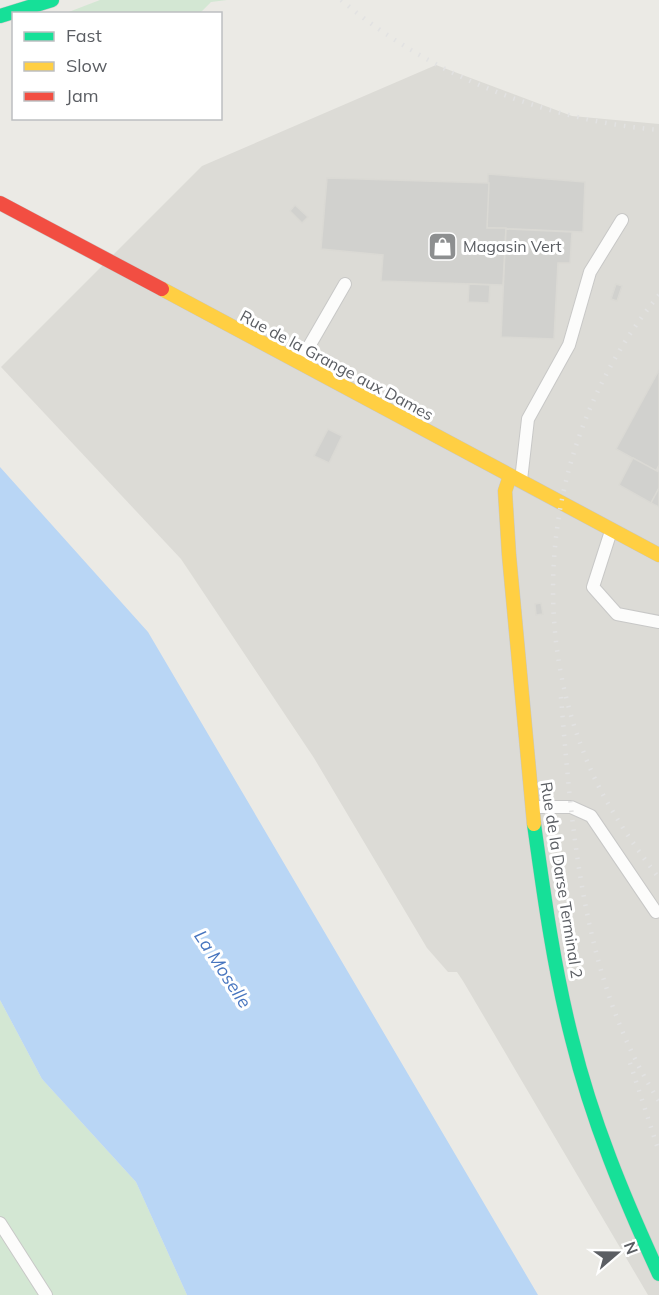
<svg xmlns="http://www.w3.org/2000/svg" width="659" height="1295" viewBox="0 0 659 1295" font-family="Mulish,sans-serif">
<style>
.industrial{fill:#dcdbd6}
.green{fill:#d3e7d3}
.water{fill:#b9d6f5}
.building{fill:#d1d1ce;stroke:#dad9d4;stroke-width:1.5}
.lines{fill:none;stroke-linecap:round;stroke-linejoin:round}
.lane-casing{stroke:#c8c8c7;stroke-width:14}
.fast-casing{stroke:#c7c7c5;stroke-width:15}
.slow-casing{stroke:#c7c7c5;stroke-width:15}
.jam-casing{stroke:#c7c7c5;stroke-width:15}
.lane{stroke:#fcfcfb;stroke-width:12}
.fast{stroke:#16e098;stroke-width:14}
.slow{stroke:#ffcf43;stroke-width:14}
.jam{stroke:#f24e42;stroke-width:14}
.rail{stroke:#e2e2e2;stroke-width:4.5;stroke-dasharray:1.5 8;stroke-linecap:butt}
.labels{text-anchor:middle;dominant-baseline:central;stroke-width:6;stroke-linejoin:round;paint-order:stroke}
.poi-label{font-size:16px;fill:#5b5e63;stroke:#fff;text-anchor:start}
.street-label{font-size:16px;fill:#5b5e63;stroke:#fff}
.water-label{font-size:18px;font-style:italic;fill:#4775bf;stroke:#fff}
</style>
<rect width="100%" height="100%" fill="#ebeae5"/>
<polygon class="industrial" points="436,65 572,116 659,124 659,1295 648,1295 463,981 457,972 448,972 427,948 314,758 181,559 1,367 202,166"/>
<g class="green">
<polygon points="100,0 227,0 211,2 200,13 66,13"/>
<polygon points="0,1000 42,1079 136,1182 187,1295 0,1295"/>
</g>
<polygon class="water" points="0,467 148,632 538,1295 187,1295 136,1182 42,1079 0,1000"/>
<g class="building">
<polygon points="488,174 585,182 583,232 487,228"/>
<polygon points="327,178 489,183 487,228 506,228 503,285 381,281 383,255 321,249"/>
<polygon points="295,205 308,217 302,223 290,211"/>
<polygon points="506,229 572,232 570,263 558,263 554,339 501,337"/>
<polygon points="469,284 490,285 489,303 468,302"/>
<polygon points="616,284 622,286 617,301 611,299"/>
<polygon points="659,370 659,465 656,471 616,449"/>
<polygon points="328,429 342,436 329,463 314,456"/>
<polygon points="633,458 659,472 659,488 651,503 619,485"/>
<polygon points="659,488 659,507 651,503"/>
<polygon points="541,603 543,614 536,615 535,604"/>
</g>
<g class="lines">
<defs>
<g id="lane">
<polyline points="300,362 345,284"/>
<polyline points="521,480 528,419 569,345 590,272 622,220"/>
<polyline points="611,531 593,587 617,614 659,622"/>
<polyline points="534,807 571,807 591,816 656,912"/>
<polyline points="0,1223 46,1295"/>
</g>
<g id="fast">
<polyline points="0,16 52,0"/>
<path d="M534 824C544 896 554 969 572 1039 592 1121 624 1198 659 1274"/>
</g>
<g id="slow">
<polyline points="162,289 659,555"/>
<polyline points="510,476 505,491 509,555 534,824"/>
</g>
<polyline id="jam" points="0,203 162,289"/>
</defs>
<use href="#lane" class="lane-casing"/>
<use href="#fast" class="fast-casing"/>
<use href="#slow" class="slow-casing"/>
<use href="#jam" class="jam-casing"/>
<use href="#lane" class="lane"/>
<use href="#fast" class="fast"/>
<use href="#slow" class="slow"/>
<use href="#jam" class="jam"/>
<g class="rail">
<path d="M341 0C430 75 543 120 659 130"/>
<path d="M659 295C548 429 520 619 595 779 612 814 635 847 659 878"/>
<path d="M561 697C572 833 583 984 659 1101"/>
<polyline points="630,1063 659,1152"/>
</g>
</g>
<defs>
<symbol id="shop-square" viewBox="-11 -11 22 22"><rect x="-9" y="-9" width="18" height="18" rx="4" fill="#8d8f90" stroke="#fff"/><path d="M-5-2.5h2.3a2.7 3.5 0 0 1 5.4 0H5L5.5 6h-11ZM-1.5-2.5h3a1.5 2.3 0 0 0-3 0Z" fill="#fff"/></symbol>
</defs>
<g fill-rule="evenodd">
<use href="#shop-square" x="426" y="230" width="33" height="33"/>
</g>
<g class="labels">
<g class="poi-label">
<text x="463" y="246">Magasin Vert</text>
</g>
<g class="street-label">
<text transform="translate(337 365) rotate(28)">Rue de la Grange aux Dames</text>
<text transform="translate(562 880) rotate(81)">Rue de la Darse Terminal 2</text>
</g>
<g class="water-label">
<text transform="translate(223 969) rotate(57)">La Moselle</text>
</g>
</g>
<rect x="12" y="12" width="210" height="108" fill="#ffffff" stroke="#bdbfc1" stroke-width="1.5"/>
<rect x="24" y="32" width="30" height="9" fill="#16e098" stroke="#bdbfc1" stroke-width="1.5"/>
<text x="66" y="42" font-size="18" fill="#5b5e63">Fast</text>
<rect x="24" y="62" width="30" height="9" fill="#ffcf43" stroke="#bdbfc1" stroke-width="1.5"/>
<text x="66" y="72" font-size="18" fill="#5b5e63">Slow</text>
<rect x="24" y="92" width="30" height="9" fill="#f24e42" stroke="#bdbfc1" stroke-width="1.5"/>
<text x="66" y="102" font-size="18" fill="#5b5e63">Jam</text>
<g transform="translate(617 1253) rotate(70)" stroke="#ffffff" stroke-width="4.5" paint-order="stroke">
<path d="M0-4.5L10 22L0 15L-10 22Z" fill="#5b5e63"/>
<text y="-9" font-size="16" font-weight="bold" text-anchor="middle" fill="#5b5e63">N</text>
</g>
</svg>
